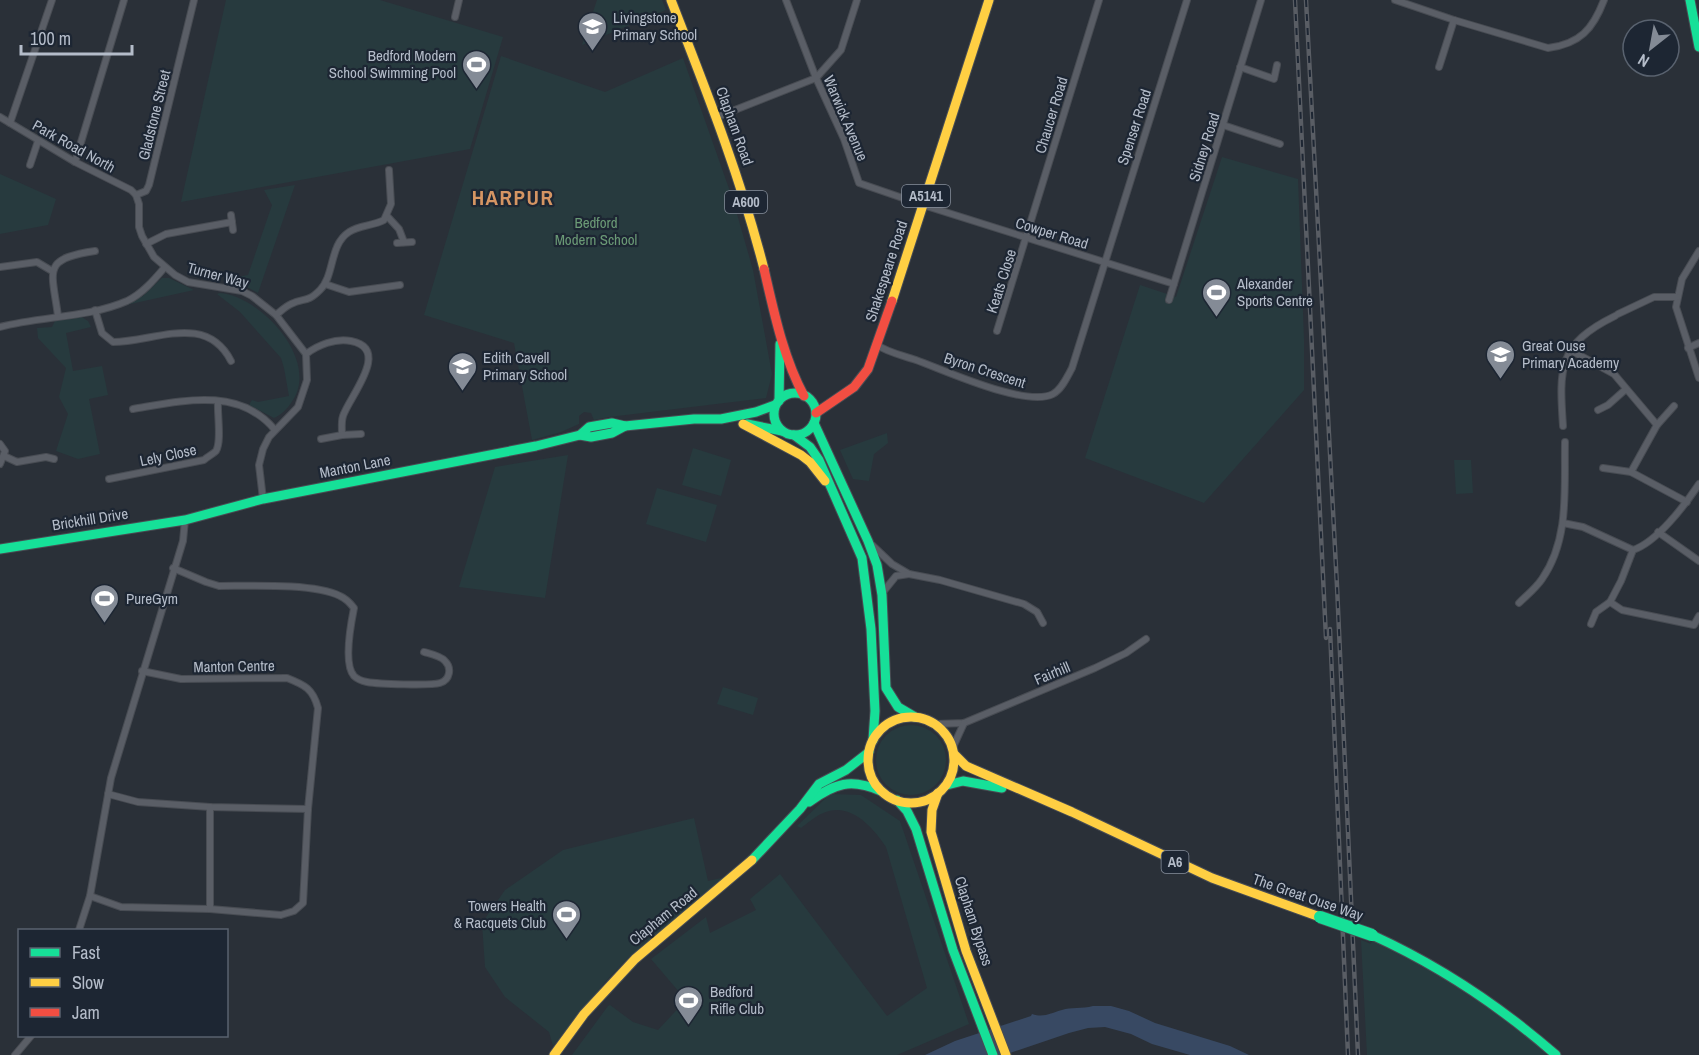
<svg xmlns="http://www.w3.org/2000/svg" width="1699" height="1055" viewBox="0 0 1699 1055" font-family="'Archivo Narrow',sans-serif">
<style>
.green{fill:#273a3e}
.water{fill:#384963}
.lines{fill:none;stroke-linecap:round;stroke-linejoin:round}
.street-casing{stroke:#484c53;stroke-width:8}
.fast-casing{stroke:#484c53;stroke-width:11}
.slow-casing{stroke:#484c53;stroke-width:11}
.jam-casing{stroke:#484c53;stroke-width:11}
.street{stroke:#5a5e66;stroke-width:6}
.fast{stroke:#16e098;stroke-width:9}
.slow{stroke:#ffcf43;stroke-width:9}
.jam{stroke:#f24e42;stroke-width:9}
.rail-casing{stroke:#595d64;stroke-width:4.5}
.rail{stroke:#1d2633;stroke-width:2;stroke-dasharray:7;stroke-linecap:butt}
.fast-bridge-casing{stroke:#474c53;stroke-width:14;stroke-linecap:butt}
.fast-bridge{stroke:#16e098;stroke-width:12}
.labels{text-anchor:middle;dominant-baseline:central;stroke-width:4.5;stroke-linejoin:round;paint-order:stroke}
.shield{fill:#1d2633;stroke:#878f9c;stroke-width:1.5}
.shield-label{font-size:14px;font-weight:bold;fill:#b4bcc9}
.poi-label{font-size:15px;fill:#b4bcc9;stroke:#1d2633;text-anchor:start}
.street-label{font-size:15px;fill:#b4bcc9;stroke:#1d2633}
.park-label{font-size:15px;fill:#6b9a76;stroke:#1d2633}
.district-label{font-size:21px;font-weight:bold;letter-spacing:1.5px;fill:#d59563;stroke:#1d2633}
</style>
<rect width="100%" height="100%" fill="#2a3038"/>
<g class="green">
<polygon points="226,0 380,0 503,37 470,149 181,202"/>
<polygon points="597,0 662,0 666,10 582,45"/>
<polygon points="501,56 605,92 683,58 733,200 753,270 772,374 766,398 609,417 594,420 591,413 584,412 579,416 579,424 561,432 532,440 514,343 424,315"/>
<polygon points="1222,157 1298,179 1304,339 1304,390 1204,503 1085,458 1140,285 1176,297"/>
<polygon points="0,174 56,199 48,225 0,234"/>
<polygon points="295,185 258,293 245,286 222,280 248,275 272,205 264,190"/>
<polygon points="162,278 169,278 194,290 126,305 143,296"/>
<path d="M220 293C261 296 322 362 291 403 287 409 281 415 274 418L249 405 252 400 258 402 289 396 284 368 281 358 240 312 217 294Z"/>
<polygon points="80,316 88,321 91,327 66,333 73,371 102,366 108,395 89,399 100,454 78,459 56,451 68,414 59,397 66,368 38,338 37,328 52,327 55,321"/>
<polygon points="887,433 888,443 874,454 869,481 853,479 840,450"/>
<polygon points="693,448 731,460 721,496 682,485"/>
<polygon points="568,455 545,598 459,587 495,467"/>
<polygon points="1471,460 1473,493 1456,494 1454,460"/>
<polygon points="657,488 717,505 706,542 646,524"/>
<polygon points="723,687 758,698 753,715 717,704"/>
<circle cx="911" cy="760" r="35"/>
<path d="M830 794 861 795 900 821 969 1024 897 1055H572L608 1006 610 1005 633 1022 658 1030 686 1000 651 959 706 917 710 933 756 910 750 899 780 874 887 1016 927 988 886 847C872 826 849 800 821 814 814 817 807 824 801 828L797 826Z"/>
<polygon points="694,818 708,881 730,876 629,957 606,981 553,1046 549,1032 505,997 485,967 482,923 505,890 563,850"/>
<polygon points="1361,940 1371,944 1372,940 1433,970 1504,1017 1548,1055 1367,1055"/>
</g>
<path class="water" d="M1093 1006H1111L1129 1011 1155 1023 1230 1046 1249 1055H1190L1152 1044 1131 1034 1105 1027 1088 1028 1069 1033 1004 1055H925L955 1041 1031 1016 1032 1014C1044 1018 1051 1013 1062 1010 1071 1007 1082 1009 1093 1006Z"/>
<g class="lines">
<defs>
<g id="street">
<polyline points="786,0 816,78 844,139 859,183 923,205 1174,284"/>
<path d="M1395 0 1454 20 1548 48C1580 44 1593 29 1604 0"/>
<polyline points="455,17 459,0"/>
<polyline points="1240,67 1274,79 1277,65"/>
<polyline points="1439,67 1454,20"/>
<polyline points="0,117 75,162 131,190 136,195 139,204 139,227 142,236 154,257 175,275 188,282 242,291 252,296 276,315 306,354 307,380 298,407 269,437 263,449 259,465 263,499"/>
<polyline points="717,117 816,78 841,50 857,0"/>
<polyline points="10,123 52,0"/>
<polyline points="1223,125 1280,144"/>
<polyline points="75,162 124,0"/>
<polyline points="30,165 38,141"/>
<polyline points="136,195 146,191 149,185 194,0"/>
<polyline points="231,215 233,230"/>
<polyline points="387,216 399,229 404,242"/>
<polyline points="397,243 412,242"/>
<polyline points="146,244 166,234 232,222"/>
<polyline points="1699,251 1682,279 1676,307 1699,378"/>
<polyline points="0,267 37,262 52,271"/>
<polyline points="325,284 349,292 400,285"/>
<polyline points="1169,300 1261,0"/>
<path d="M95 310 102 333 113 342C154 342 206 312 231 361"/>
<polyline points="1618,314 1654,297 1677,297"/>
<path d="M276 315C281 311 286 306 291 304 304 297 306 304 320 290 335 275 329 245 349 232 359 225 373 226 384 220L391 204 389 170"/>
<path d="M58 316C52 270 41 259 95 251"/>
<path d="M0 327C41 316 88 318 127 301 142 294 154 280 165 267"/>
<polyline points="997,331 1099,0"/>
<path d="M877 345C889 353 902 355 916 360 944 370 1026 408 1053 394 1062 389 1067 377 1072 368L1187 0"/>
<polyline points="1688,348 1699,343"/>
<polyline points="1570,350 1614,374 1657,425 1631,472"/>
<path d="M306 354C318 345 335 338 351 341 392 349 349 397 343 416 341 422 342 428 342 435"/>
<path d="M133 409C181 401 239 386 275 430"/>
<polyline points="1598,410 1608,405 1626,389"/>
<polyline points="1657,425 1674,406"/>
<path d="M1563 426C1559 368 1558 344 1615 316"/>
<polyline points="321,439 342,435 361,434"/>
<polyline points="0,444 5,451 0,464"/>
<polyline points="4,456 17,462 46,457 54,459"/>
<polyline points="1603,468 1631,472 1687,502"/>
<path d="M109 479 204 460C207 457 213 454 216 451 222 441 217 414 218 401"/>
<path d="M1563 523 1583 527 1633 550C1657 542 1685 505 1699 484"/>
<polyline points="1658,532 1699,561"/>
<polyline points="872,545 892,564 909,574 940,580 1024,604 1037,612 1043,623"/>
<polyline points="1633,550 1621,581 1610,602 1622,610 1694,625 1699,616"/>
<path d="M173 568 206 582 219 586C251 586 313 583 340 596 347 599 350 603 354 608 351 623 343 664 354 676 357 679 362 681 367 682 378 684 430 686 440 683 450 680 452 668 445 661 441 656 431 654 424 652"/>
<polyline points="883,592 896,576 909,574"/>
<path d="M1519 603C1527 595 1536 588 1542 579 1570 539 1564 488 1565 442"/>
<polyline points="1591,624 1596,612 1610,602"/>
<path d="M142 671 181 679 287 678C305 685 313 689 318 708L308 809"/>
<polyline points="936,724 964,723 1095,668 1126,653 1146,639"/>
<polyline points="953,747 964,723"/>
<polyline points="90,896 121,907 210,909 281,915 294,911 303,903 308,809 210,807 138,802 108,794"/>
<polyline points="210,909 210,807"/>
<polyline points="79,930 90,896 111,778 183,541 185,520"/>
<polyline points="15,1055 31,1036"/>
</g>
<g id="fast">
<polyline points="1690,0 1699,47"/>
<circle cx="795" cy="414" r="21"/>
<polyline points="779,401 780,344"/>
<polyline points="814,423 868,541 877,565 882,595 886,688 898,707 915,717"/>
<polyline points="747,424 782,431"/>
<polyline points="580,435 589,427 612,423 625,426 694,419 721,419 756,412 775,405"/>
<polyline points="794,435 810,447 819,460 862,558 871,629 875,711 873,740"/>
<polyline points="0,549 185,520 263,499 536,446 580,435 591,437 612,433 625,426"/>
<polyline points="947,785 963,781 1002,788"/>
<polyline points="897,800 907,811 916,829 953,950 993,1055"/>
<path d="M809 802C835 783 851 778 881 791"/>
<polyline points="752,860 800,809 819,784 846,770 869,752"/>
<path d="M1372 935C1440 966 1500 1006 1556 1055"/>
</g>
<g id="slow">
<path d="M671 0C706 90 740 175 764 269"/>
<polyline points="892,301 989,0"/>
<polyline points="743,424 801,455 810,462 825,481"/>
<circle cx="911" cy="760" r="43"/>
<polyline points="955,755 966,766 1072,812 1212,878 1320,917"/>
<polyline points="938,793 932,810 931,832 966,951 1006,1055"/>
<polyline points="554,1055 584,1014 635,959 752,860"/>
</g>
<g id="jam">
<path d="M764 269C774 312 783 357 804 396"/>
<polyline points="816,413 854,387 868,369 892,301"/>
</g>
</defs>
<use href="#street" class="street-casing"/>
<use href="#fast" class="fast-casing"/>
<use href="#slow" class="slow-casing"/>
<use href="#jam" class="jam-casing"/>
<use href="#street" class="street"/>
<use href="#fast" class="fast"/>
<use href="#slow" class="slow"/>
<use href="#jam" class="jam"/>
<defs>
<g id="rail">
<polyline points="1295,0 1326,638"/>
<polyline points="1306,0 1337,586 1358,1055"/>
<polyline points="1330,629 1348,1055"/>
</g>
</defs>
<use href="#rail" class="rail-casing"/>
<use href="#rail" class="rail"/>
<defs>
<polyline id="fast-bridge" points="1320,917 1372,935"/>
</defs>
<use href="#fast-bridge" class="fast-bridge-casing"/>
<use href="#fast-bridge" class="fast-bridge"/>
</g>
<defs>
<symbol id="school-pin" viewBox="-11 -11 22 30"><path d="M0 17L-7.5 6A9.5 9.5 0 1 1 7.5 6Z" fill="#848b96" stroke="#1d2633"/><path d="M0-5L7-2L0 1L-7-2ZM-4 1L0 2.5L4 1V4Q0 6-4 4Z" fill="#fff"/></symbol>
<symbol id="stadium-pin" viewBox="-11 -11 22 30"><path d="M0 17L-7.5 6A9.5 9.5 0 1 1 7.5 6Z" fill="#848b96" stroke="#1d2633"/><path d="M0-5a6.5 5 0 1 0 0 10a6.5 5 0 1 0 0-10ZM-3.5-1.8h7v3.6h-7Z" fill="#fff"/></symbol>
</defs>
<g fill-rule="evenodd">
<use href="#school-pin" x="576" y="10" width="33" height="45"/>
<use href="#stadium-pin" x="460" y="48" width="33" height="45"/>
<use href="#stadium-pin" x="1200" y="276" width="33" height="45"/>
<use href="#school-pin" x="1484" y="338" width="33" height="45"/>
<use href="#school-pin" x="446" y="350" width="33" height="45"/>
<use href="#stadium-pin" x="88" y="582" width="33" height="45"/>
<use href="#stadium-pin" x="550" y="898" width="33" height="45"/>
<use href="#stadium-pin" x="672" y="984" width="33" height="45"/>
</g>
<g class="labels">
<g class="shield">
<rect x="902" y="185" width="48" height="22" rx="4.5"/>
<rect x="725" y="191" width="42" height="22" rx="4.5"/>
<rect x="1161.5" y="851" width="27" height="22" rx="4.5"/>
</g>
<g class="shield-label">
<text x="926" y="196">A5141</text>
<text x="746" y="202">A600</text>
<text x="1175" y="862">A6</text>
</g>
<g class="poi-label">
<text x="613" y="17">Livingstone<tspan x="613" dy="17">Primary School</tspan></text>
<text x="456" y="55" text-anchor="end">Bedford Modern<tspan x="456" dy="17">School Swimming Pool</tspan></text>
<text x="1237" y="283">Alexander<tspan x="1237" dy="17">Sports Centre</tspan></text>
<text x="1522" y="345">Great Ouse<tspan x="1522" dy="17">Primary Academy</tspan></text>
<text x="483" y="357">Edith Cavell<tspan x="483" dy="17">Primary School</tspan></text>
<text x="126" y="598">PureGym</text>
<text x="546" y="905" text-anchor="end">Towers Health<tspan x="546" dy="17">&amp; Racquets Club</tspan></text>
<text x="710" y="991">Bedford<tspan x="710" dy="17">Rifle Club</tspan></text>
</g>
<g class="street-label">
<text transform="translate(154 115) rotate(-76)">Gladstone Street</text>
<text transform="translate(1051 115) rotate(-73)">Chaucer Road</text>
<text transform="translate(846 118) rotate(67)">Warwick Avenue</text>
<text transform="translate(735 126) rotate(70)">Clapham Road</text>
<text transform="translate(1134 127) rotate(-72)">Spenser Road</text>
<text transform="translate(74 146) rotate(29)">Park Road North</text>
<text transform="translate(1204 147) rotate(-73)">Sidney Road</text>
<text transform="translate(1052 233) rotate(17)">Cowper Road</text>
<text transform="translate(886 271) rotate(-72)">Shakespeare Road</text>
<text transform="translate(218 275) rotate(15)">Turner Way</text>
<text transform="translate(1001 281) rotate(-72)">Keats Close</text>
<text transform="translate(985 370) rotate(18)">Byron Crescent</text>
<text transform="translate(168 455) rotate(-12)">Lely Close</text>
<text transform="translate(355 466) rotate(-11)">Manton Lane</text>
<text transform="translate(90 519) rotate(-9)">Brickhill Drive</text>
<text transform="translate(234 666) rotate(-1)">Manton Centre</text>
<text transform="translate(1052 673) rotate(-23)">Fairhill</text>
<text transform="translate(1308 897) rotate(19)">The Great Ouse Way</text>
<text transform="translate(663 916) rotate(-39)">Clapham Road</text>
<text transform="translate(974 921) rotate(72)">Clapham Bypass</text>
</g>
<g class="park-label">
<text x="596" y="222">Bedford<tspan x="596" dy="17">Modern School</tspan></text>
</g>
<g class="district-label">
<text x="513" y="197">HARPUR</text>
</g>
</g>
<rect x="18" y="929" width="210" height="108" fill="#1d2633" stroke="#59626f" stroke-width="1.5"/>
<rect x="30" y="948" width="30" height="9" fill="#16e098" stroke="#59626f" stroke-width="1.5"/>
<text x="72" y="959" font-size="18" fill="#b4bcc9">Fast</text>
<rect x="30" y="978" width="30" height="9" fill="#ffcf43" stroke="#59626f" stroke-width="1.5"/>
<text x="72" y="989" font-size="18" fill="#b4bcc9">Slow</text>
<rect x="30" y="1008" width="30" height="9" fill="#f24e42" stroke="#59626f" stroke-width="1.5"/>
<text x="72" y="1019" font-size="18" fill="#b4bcc9">Jam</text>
<g transform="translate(1651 48) rotate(211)"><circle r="28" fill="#1d2633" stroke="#59626f" stroke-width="1.5"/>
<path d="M0-4.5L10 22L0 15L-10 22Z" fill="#848b96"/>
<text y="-9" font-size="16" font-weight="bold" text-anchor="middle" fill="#b4bcc9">N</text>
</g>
<path d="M21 45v9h111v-9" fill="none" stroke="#b4bcc9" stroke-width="3"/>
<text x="30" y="45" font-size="18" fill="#b4bcc9" stroke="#1d2633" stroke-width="4.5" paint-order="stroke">100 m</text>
</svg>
